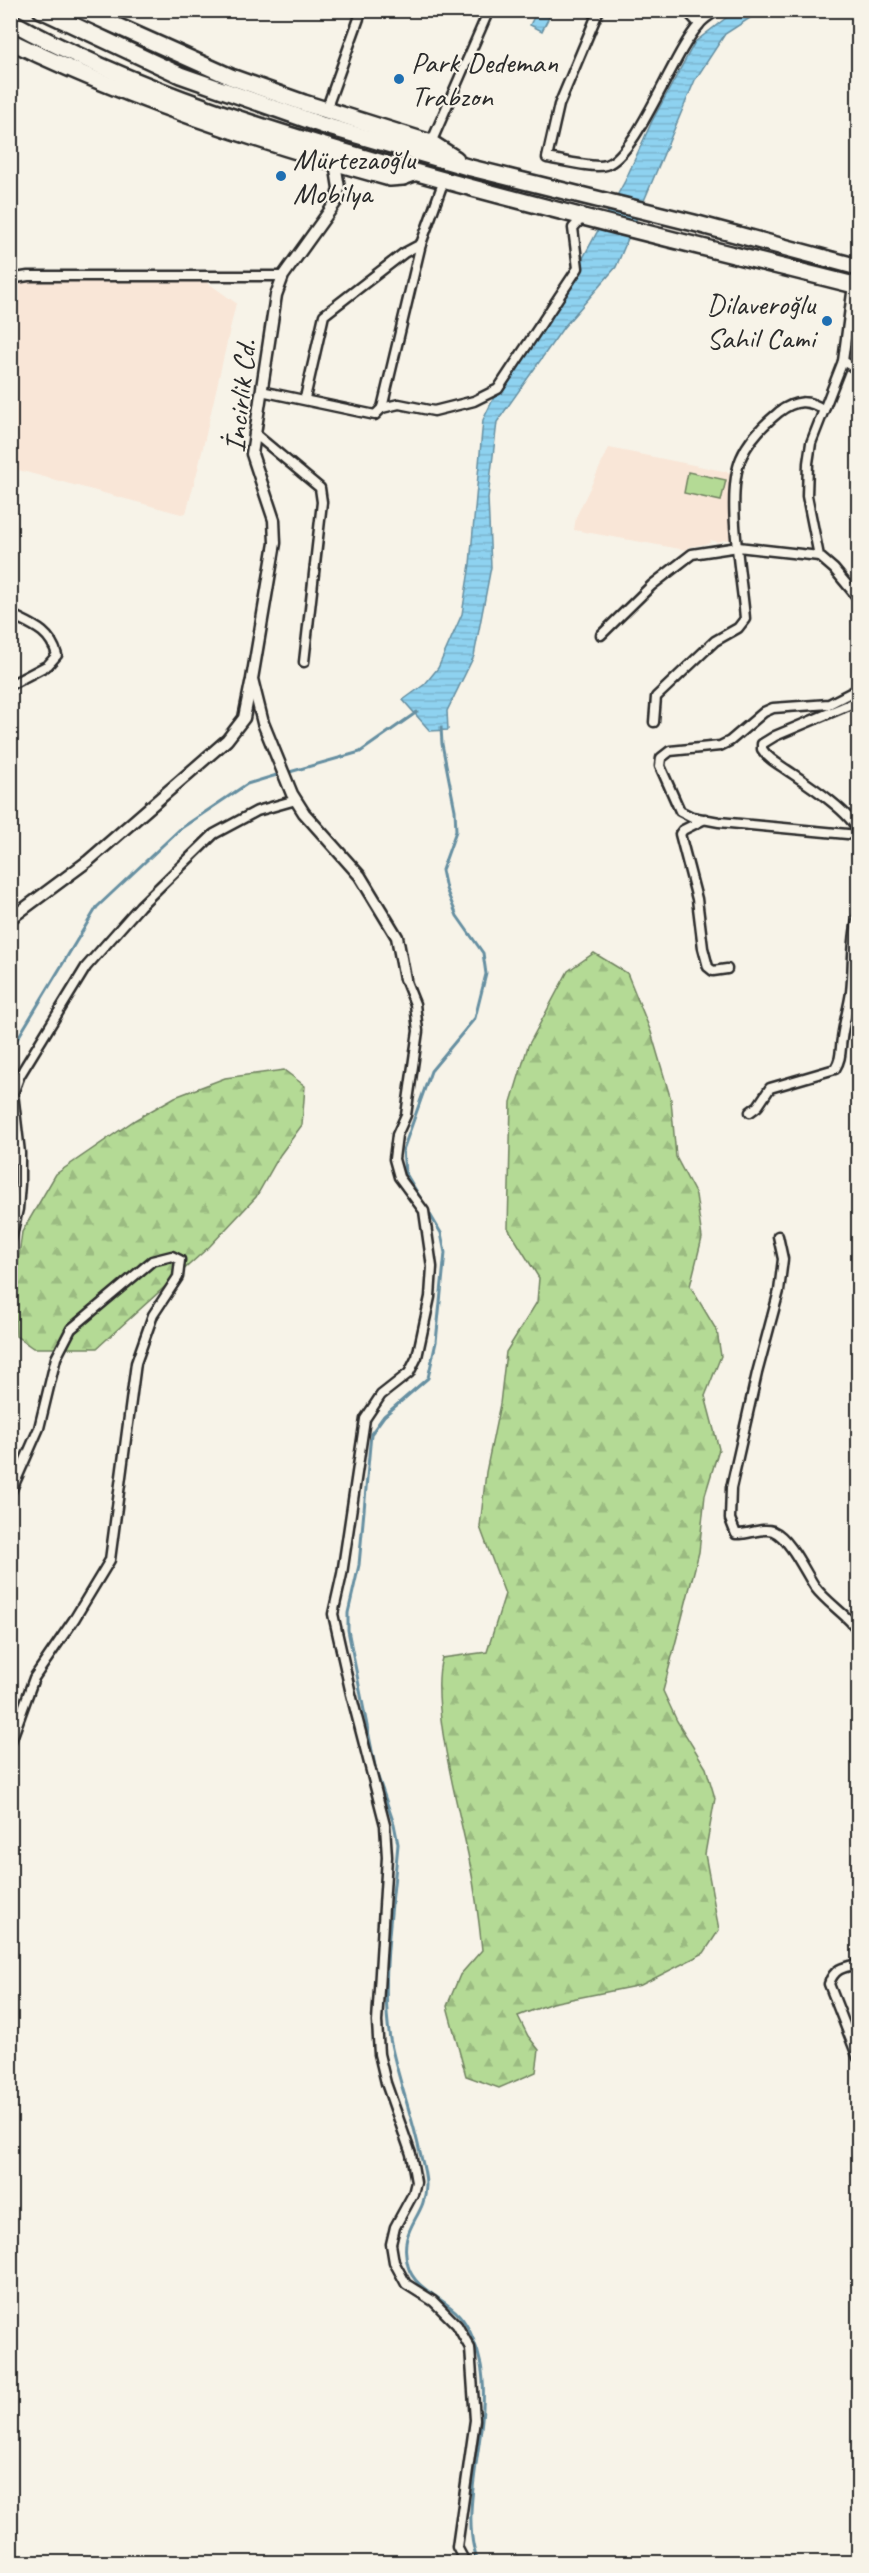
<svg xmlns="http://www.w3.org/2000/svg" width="869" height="2573" viewBox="0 0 869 2573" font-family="Caveat,sans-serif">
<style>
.built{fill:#f9e6d7}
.grass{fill:#b4da95;stroke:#708260;stroke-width:1.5}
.forest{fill:url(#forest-firs);stroke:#708260;stroke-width:1.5}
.water{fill:url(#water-rules);stroke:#668fa1;stroke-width:1.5}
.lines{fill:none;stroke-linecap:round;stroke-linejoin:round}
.stream{stroke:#668fa1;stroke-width:3}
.minor-casing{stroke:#2b2b2b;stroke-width:13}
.tertiary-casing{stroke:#2b2b2b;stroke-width:15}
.trunk-casing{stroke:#2b2b2b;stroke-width:20}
.minor{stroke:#f7f3e8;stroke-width:8}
.tertiary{stroke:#f7f3e8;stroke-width:10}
.trunk{stroke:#f7f3e8;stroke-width:15}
.poi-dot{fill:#1f6fb2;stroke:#f7f3e8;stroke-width:2}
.labels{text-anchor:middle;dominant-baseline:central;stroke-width:4.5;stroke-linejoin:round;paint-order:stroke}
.poi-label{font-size:30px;fill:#2b2b2b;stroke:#f7f3e8;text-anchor:start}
.street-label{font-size:30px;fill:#2b2b2b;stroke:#f7f3e8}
</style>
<defs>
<pattern id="forest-firs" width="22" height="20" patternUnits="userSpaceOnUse" patternTransform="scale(1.5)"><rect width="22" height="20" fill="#b4da95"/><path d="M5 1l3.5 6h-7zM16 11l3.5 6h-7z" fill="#9bbb81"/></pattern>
<pattern id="water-rules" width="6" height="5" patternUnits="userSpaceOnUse" patternTransform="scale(1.5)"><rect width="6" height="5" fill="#8ed2f0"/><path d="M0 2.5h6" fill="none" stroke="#7bb4ce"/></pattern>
</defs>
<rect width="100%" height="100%" fill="#f7f3e8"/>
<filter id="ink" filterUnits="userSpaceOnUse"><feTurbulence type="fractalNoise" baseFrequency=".0167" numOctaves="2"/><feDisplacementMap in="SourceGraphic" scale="12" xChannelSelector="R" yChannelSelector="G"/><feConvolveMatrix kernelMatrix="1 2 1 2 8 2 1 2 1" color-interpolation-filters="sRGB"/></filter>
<g filter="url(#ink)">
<g class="built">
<polygon points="204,280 236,303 198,469 186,513 181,514 11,468 11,282"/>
<polygon points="609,448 733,473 730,487 734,538 716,542 711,540 710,543 689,547 686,550 574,530 576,517"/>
</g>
<polygon class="grass" points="688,472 726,480 721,501 684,493"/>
<g class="forest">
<path d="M594 953 627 973 651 1032 671 1100 676 1157 696 1195 702 1238 690 1286 717 1331 721 1356 705 1396 719 1449 705 1495 699 1552 663 1691 677 1721 706 1768 715 1798 705 1854 719 1930 704 1953 641 1985 552 2003 518 2016 528 2036 539 2050 536 2072 499 2088 466 2076 447 2006 460 1975 482 1950C479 1920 475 1889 469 1859 459 1809 429 1703 442 1658L487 1652 505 1594 480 1527 486 1472 500 1404 506 1352 537 1302 539 1278 508 1228 511 1102 528 1046 568 971Z"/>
<polygon points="284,1070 305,1086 302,1125 280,1155 256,1197 210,1246 97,1348 33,1348 16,1336 14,1294 22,1232 56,1174 135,1120 175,1097 225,1078"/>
</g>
<g class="water">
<polygon points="537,11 552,11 542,31 530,25"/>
<polygon points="735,11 761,11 725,34 695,80 616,267 563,328 497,422 488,498 491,567 474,656 447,711 448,730 430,731 403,700 425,684 438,668 462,614 470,564 483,420 498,389 578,267 625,181 652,121 695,42"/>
</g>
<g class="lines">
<g class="stream">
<path d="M441 727 442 744 455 810 456 831 442 870 446 889 457 916 483 953 486 974 475 1018 431 1071 403 1150 405 1172 441 1233 445 1253 436 1342 428 1378 384 1416 371 1434 359 1565 348 1613V1630L376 1771 394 1824 398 1844C393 1903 380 1983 390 2039 397 2076 411 2112 419 2149 422 2160 426 2173 426 2185 426 2218 397 2227 408 2266 414 2289 444 2298 459 2315 470 2327 478 2349 481 2365 493 2427 456 2508 478 2562"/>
<polyline points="286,773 360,752 417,712"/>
<polyline points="10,1051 97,907 180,829 247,784 280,774"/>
</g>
<defs>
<g id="minor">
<path d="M599 10 559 105 547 158C561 160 593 169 606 165 637 155 673 53 699 25 703 19 711 15 717 10"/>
<polyline points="686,10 699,24"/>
<polyline points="326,110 362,10"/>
<polyline points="431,143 489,10"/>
<polyline points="10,279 28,276 283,276"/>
<polyline points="843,361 858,370"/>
<polyline points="261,391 375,415 382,408 421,244 444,180"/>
<polyline points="305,398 324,315 404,253 421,244"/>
<polyline points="382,408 399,404 434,411 474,401 498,389 578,268 573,228 581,219 586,219"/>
<polyline points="254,433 320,488 322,502 304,662"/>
<polyline points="819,556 834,569 858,598"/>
<path d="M10 614C32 625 50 630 57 655L48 665 10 685"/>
<polyline points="601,635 652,585 692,554 738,547 819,556 807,496 808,463 811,443 843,361 853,285"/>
<polyline points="858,689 829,704 773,708 764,712 730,741 720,746 670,751 661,758 660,766 680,811 692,817 719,822 858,835"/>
<path d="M858 701 775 736 762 744V749C767 758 778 764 787 770 806 783 850 811 858 831"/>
<path d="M654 722 656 697 715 641 738 628 745 619C742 577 725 496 741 458 749 439 763 425 779 412 795 400 808 399 824 410"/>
<polyline points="705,819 683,830 680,834 697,899 703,948 708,967 713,971 727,969"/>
<polyline points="405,979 415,1004 418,1031 406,1115 397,1135 394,1159 399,1177 424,1211 432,1267 430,1297 417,1357 409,1373 381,1395 365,1419 342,1574 333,1614 351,1694 385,1825 387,1857 377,2022 379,2054 386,2083 411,2154 416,2182 413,2194 395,2227 391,2244 394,2262 406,2284 433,2301 457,2325 470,2348 475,2420 457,2547 465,2562"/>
<path d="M750 1112 758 1106 770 1088 835 1069C842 1058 840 1050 842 1038 844 1022 849 1007 851 992 854 967 851 942 858 917"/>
<path d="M778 1236 783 1259 779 1291 757 1373 731 1488 730 1519 736 1534C749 1535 761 1527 773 1531 790 1538 805 1572 815 1587 827 1603 846 1614 858 1630"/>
<polyline points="10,1244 18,1209 20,1184 20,1153 13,1093 20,1075 86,967 140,906 214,834 257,811 296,800"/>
<polyline points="10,1494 39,1428 56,1358 71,1329 152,1261 172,1256 180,1260 178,1277 153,1315 136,1363 110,1560 75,1618 34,1678 10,1744"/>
<path d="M858 1964C844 1967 834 1968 829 1984L858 2058"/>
</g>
<g id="tertiary">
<polyline points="335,163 339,188 336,202 283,276 276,295 252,454 274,520 275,543 252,679 263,723 292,794 304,813 360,876 397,937 405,979"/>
<polyline points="10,919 88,861 227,740 244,718 251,683"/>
</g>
<g id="trunk">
<polyline points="41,10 180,75 322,125 471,168 694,223 858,267"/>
<polyline points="81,10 231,77 304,103 431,143 456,159"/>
<path d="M10 21C138 92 279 134 418 173 564 214 711 249 858 286"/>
<path d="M10 41C131 100 261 143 390 178L403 177 414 173"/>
</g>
</defs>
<use href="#minor" class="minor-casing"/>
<use href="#tertiary" class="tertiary-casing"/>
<use href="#trunk" class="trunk-casing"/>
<use href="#minor" class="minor"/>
<use href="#tertiary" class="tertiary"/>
<use href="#trunk" class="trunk"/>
</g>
</g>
<g class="poi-dot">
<circle cx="399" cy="79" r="6"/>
<circle cx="281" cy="176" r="6"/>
<circle cx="827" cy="321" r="6"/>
</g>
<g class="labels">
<g class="poi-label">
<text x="411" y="62">Park Dedeman<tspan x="411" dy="34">Trabzon</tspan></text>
<text x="293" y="159">Mürtezaoğlu<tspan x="293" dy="34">Mobilya</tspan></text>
<text x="815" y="304" text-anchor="end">Dilaveroğlu<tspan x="815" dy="34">Sahil Cami</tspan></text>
</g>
<g class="street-label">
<text transform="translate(240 396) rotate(-84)">İncirlik Cd.</text>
</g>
</g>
<rect width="869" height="2573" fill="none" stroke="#f7f3e8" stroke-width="36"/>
<rect x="18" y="18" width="833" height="2537" fill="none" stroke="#2b2b2b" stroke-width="2" filter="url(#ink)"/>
</svg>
